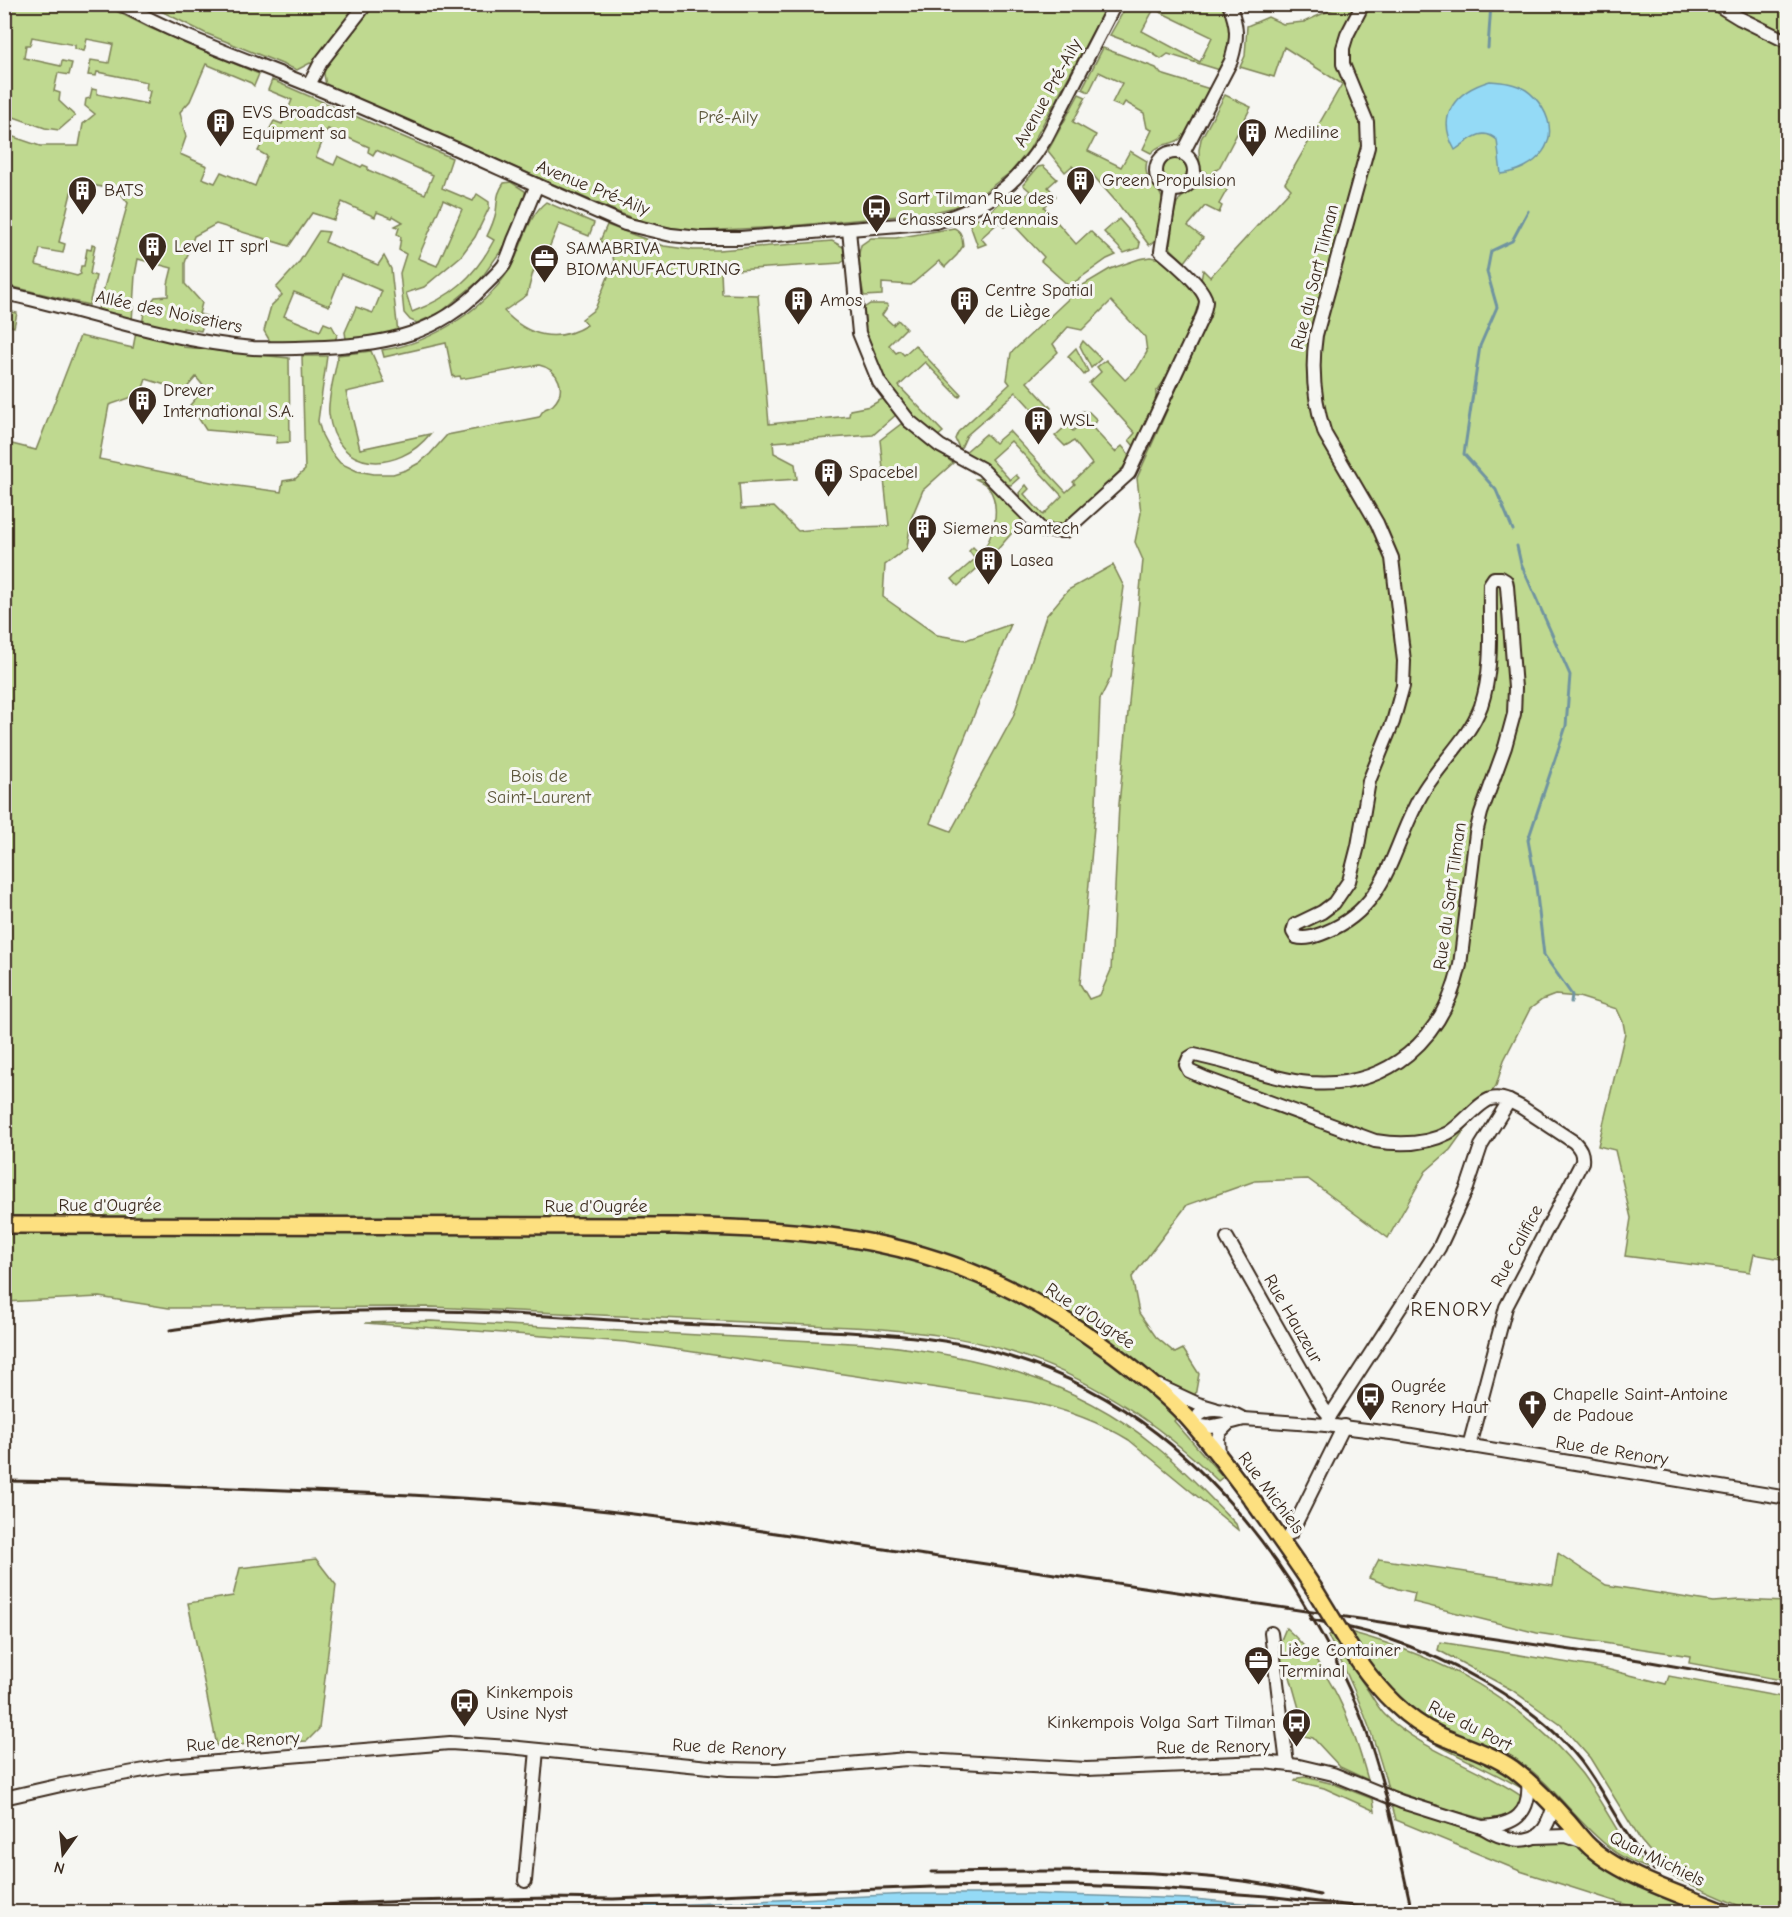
<svg xmlns="http://www.w3.org/2000/svg" width="1792" height="1917" viewBox="0 0 1792 1917" font-family="'Comic Neue',sans-serif">
<style>
.green{fill:#bfd990;stroke:#7d8257;stroke-width:1.5;fill-rule:evenodd}
.water{fill:#94daf6;stroke:#7094a0;stroke-width:1.5}
.lines{fill:none;stroke-linecap:round;stroke-linejoin:round}
.stream{stroke:#7094a0;stroke-width:3}
.minor-casing{stroke:#3b2a1e;stroke-width:16}
.major-casing{stroke:#3b2a1e;stroke-width:20}
.minor{stroke:#f6f6f2;stroke-width:12}
.major{stroke:#fde080;stroke-width:15}
.rail{stroke:#3b2a1e;stroke-width:3}
.major-bridge-casing{stroke:#3b2a1e;stroke-width:20;stroke-linecap:butt}
.major-bridge{stroke:#fde080;stroke-width:15}
.labels{text-anchor:middle;dominant-baseline:central;stroke-width:6;stroke-linejoin:round;paint-order:stroke}
.street-label{font-size:18px;fill:#3b2a1e;stroke:#f6f6f2}
.poi-label{font-size:18px;fill:#3b2a1e;stroke:#f6f6f2;text-anchor:start}
.park-label{font-size:18px;fill:#5c563a;stroke:#f6f6f2}
.neighbourhood-label{font-size:20px;letter-spacing:1.5px;fill:#3b2a1e;stroke:#f6f6f2}
</style>
<rect width="100%" height="100%" fill="#f6f6f2"/>
<filter id="ink" filterUnits="userSpaceOnUse"><feTurbulence type="fractalNoise" baseFrequency=".0167" numOctaves="2"/><feDisplacementMap in="SourceGraphic" scale="12" xChannelSelector="R" yChannelSelector="G"/><feConvolveMatrix kernelMatrix="1 2 1 2 8 2 1 2 1" color-interpolation-filters="sRGB"/></filter>
<g filter="url(#ink)">
<g class="green">
<path d="M1344 4 1787 5V1260L1754 1254 1750 1272 1625 1256 1631 1218 1615 1150 1598 1146 1625 1033 1623 1022 1617 1009 1579 997 1555 995 1542 1000 1530 1009 1504 1060 1496 1086 1450 1150 1426 1171 1388 1238 1308 1179 1255 1181 1187 1205 1132 1277 1139 1313 1156 1337 1175 1353 1183 1349 1199 1374 1195 1396 1174 1421 1223 1477 1218 1481C1157 1421 1085 1374 1002 1349 960 1336 916 1332 872 1328L432 1307 169 1308 99 1297 5 1302 4 442 36 450 80 336 133 348 136 332H141L144 312 155 297 168 296V284L172 268 138 259 135 275 132 322 97 313 128 203 115 186 106 188 74 181 59 242 65 244 63 253 40 249 36 265 77 276 81 274 80 272 81 266H84L87 249 91 250 92 244 95 245 90 274 96 276 89 305 5 285V134L40 146H79L83 124 95 114 85 106 86 99 90 98 92 89 97 90V94L147 104 150 91 146 90 147 82 97 72 96 76 88 75 91 60 109 63 113 44 87 39 84 51 75 49V45L32 37 30 45H26L24 58 61 66 62 61 72 63 69 75 58 73 54 91 60 93 59 101 75 116 59 130 45 128 5 114V5H104L150 28 259 74 254 86 251 83 206 64 190 101 180 112 186 137 180 154 207 166 202 178 215 183 221 172 255 186 267 156 258 151 274 121 282 124 292 100 268 90 272 80 452 158 442 188 473 201 477 194 489 202V208L475 237 461 256 424 287 406 293 412 312C451 297 475 277 494 240L487 236C491 228 494 221 496 212 498 198 496 195 504 183L511 182 525 191 526 202 508 241 480 280 441 312 417 323 410 320 404 313 400 273 406 254 399 250 401 237 397 234 399 228 395 226 403 222 393 216 392 218 377 212 375 217 342 202 334 220 312 213 289 246 216 224 194 236 185 263V284L202 303 199 314 206 316 201 331 183 328V347L289 358 290 442 276 443 277 436 206 430 190 405 205 388 196 377 184 391 146 379 141 394 109 405 99 459 216 483 281 492 283 481 295 479 305 470 302 356H327L318 421 322 435 331 452 340 463 357 471 374 474H393L406 470 419 463 430 454 447 435 539 417C541 414 542 411 545 409 547 408 551 407 553 405 568 390 558 369 539 365L461 379 460 376 453 377 446 343 384 357 382 350C432 344 493 305 515 259 524 240 529 215 546 202L594 223 589 236 559 224 549 248 554 251 551 262 547 261 533 272 527 295 504 311C527 336 557 344 587 325L582 319 595 309 614 262 611 247 600 241 607 225 664 246 693 250H719L832 241 845 248C847 255 847 259 841 263L721 271 722 294 758 295 769 424 849 416 850 410 870 406 884 398 897 414 873 435 773 442 774 453 795 464 797 479 739 483 741 509 774 507 798 531 827 528 889 526 880 440 901 424 953 463 923 490 911 519 907 548 885 565 883 597 937 635 966 640 1011 624 930 823 951 831 1013 717 1046 616 1068 590 1113 565 1124 587 1111 677 1100 699 1096 804 1080 984 1089 999 1100 995 1111 970 1119 804 1143 560 1135 542 1141 513 1137 478 1211 311 1212 298 1201 280 1203 270 1210 277 1291 189 1285 183 1342 84 1284 47 1274 77 1240 67 1245 56 1247 26 1268 17 1283 24 1304 22ZM328 129 369 147 368 152 373 155 376 150 433 175 425 194 368 170V167L363 165 361 167 338 156 334 165 316 157 323 140 320 138ZM443 200 462 209 437 266 418 258Z"/>
<polygon points="149,5 1107,5 1029,150 1011,172 976,198 955,207 931,213 779,227 699,231 666,227 634,219 326,86 323,68 310,63 297,70 205,33"/>
<path d="M1127 5H1221C1234 26 1231 49 1220 70L1168 54 1161 59 1144 48 1110 35ZM1154 9 1212 37 1200 62 1142 31Z"/>
<path d="M1103 48 1156 68 1161 74 1210 89C1202 105 1194 127 1180 139 1171 146 1163 141 1151 153L1143 149 1152 130 1147 128 1144 113 1125 102 1122 107 1112 103 1122 83 1099 72 1089 92 1082 89Z"/>
<path d="M1079 94 1086 97 1073 122 1096 135 1088 151 1121 167 1130 151 1147 161C1142 181 1157 182 1162 198 1166 210 1161 241 1149 245L1119 205 1091 173 1084 171 1081 174 1072 166 1065 172 1048 151Z"/>
<path d="M1225 95 1251 107 1219 168 1212 173 1221 177 1222 183 1228 188 1219 204 1222 206 1219 213 1205 206 1188 226 1203 238 1185 262 1171 249 1170 244C1172 234 1173 203 1181 198 1189 192 1194 192 1199 183L1204 182 1206 172 1200 171 1199 150 1201 139Z"/>
<circle cx="1175" cy="171" r="12"/>
<polygon points="1043,166 1057,179 1048,187 1056,196 1044,207 1076,244 1090,231 1116,255 1107,259 1069,286 1041,261 1044,257 1011,222 1004,227 999,222 981,238 986,244 978,247 969,222 987,214 1003,200 1014,194 1023,199 1030,191 1023,185 1038,167"/>
<polygon points="1119,219 1140,243 1139,248 1124,253 1104,232"/>
<path d="M954 228C962 231 962 238 963 246L957 255 945 267 939 261 911 285 882 283V295L864 296 857 261 861 245 871 238H896Z"/>
<polygon points="319,231 329,232 325,242 378,265 384,256 391,269 398,333 378,337 346,339 345,332 356,307 373,313 382,291 342,274 329,306 294,292 284,316 320,331 324,323 332,326 337,335 334,344 271,343 264,331 271,306 282,295 276,288 298,264"/>
<path d="M1150 257 1166 260 1197 293 1199 302C1188 335 1177 366 1156 392V404L1139 444 1134 446 1129 440 1135 433 1089 383 1101 372 1097 367 1106 360 1125 380 1137 369 1147 352 1145 337 1111 301 1082 330 1068 327 1053 344 1058 352 1027 382 1051 408 1040 418 1016 392 967 435 960 450 955 439 958 432 1010 384 1007 380 1011 353 1083 285 1110 269 1139 259Z"/>
<polygon points="870,304 886,304 888,306 882,315 893,325 898,320 906,328 889,345 896,353 900,351 904,355 915,345 961,394 959,397 925,362 899,386 943,432 937,437 916,420 894,394 881,372 866,336 864,308"/>
<polygon points="4,310 17,313 14,327 5,324"/>
<polygon points="1083,341 1101,359 1091,368 1080,346"/>
<polygon points="1076,348 1088,371 1084,375 1068,356"/>
<path d="M371 351 385 383 346 392 360 449 430 434C398 474 336 474 329 414 327 399 336 370 338 355Z"/>
<polygon points="1082,411 1089,412 1097,420 1091,426 1115,452 1122,446 1128,453 1129,461 1118,473 1064,525 1059,527 1044,525 1021,501 1019,493 1026,485 1029,489 1024,494 1043,515 1062,496 1011,441 991,459 1010,480 1016,475 1019,478 1011,485 1005,484 988,465 964,453 986,434 995,443 1009,431 1066,492 1075,484 1073,482 1092,464 1074,441 1065,446 1055,436 1067,425 1073,431 1084,420 1079,414"/>
<path d="M984 478 1024 519 998 549 958 586 952 579 975 559 969 551 973 547 980 554C994 537 1002 506 988 487 986 484 980 481 976 479Z"/>
<path d="M431 1321 871 1344C973 1354 1074 1379 1154 1445 1184 1469 1210 1497 1236 1524L1238 1530 1129 1440C1098 1421 1067 1410 1031 1402L626 1342 365 1323Z"/>
<polygon points="1558,1553 1606,1585 1713,1602 1739,1600 1787,1602 1787,1681 1689,1663 1690,1656 1537,1633 1413,1602 1415,1593 1398,1589 1369,1578 1379,1559 1553,1585"/>
<polygon points="316,1559 336,1585 319,1729 307,1741 217,1746 188,1603 233,1596 240,1568"/>
<path d="M1286 1628C1332 1669 1352 1722 1368 1780L1340 1767 1313 1738 1300 1735 1295 1730 1294 1726 1302 1719 1287 1666H1280L1281 1640Z"/>
<path d="M1350 1632C1441 1657 1522 1698 1582 1774 1596 1793 1608 1815 1621 1836 1629 1847 1639 1857 1647 1868 1634 1863 1622 1858 1611 1849 1578 1824 1556 1788 1523 1764 1501 1747 1473 1741 1448 1730 1417 1717 1388 1692 1368 1664 1362 1654 1356 1642 1350 1632Z"/>
<path d="M1332 1633C1344 1653 1356 1673 1369 1692 1374 1700 1379 1709 1385 1715 1423 1752 1481 1767 1524 1798L1518 1815 1493 1821 1450 1810 1388 1789C1375 1735 1354 1685 1328 1636Z"/>
<polygon points="1440,1642 1606,1669 1666,1684 1669,1676 1787,1698 1787,1912 1753,1912 1671,1876 1641,1841 1590,1758 1561,1725 1512,1690 1438,1650"/>
<path d="M1409 1727C1421 1735 1433 1742 1446 1747 1473 1759 1503 1765 1523 1789 1486 1767 1444 1752 1409 1727Z"/>
<polygon points="1305,1777 1334,1784 1373,1799 1375,1811 1324,1788 1295,1781 1298,1778"/>
<polygon points="1392,1805 1511,1845 1561,1840 1576,1844 1675,1900 1687,1912 1649,1912 1520,1871 1396,1820"/>
</g>
<g class="water">
<path d="M1490 81C1503 82 1515 83 1526 90 1532 94 1538 101 1542 107 1563 142 1536 170 1501 174L1497 140C1482 126 1470 140 1455 150 1435 115 1456 91 1490 81Z"/>
<polygon points="912,1894 1032,1894 1193,1899 1341,1912 515,1912"/>
</g>
<g class="lines">
<g class="stream">
<polyline points="1488,48 1491,4"/>
<polyline points="1513,530 1496,490 1464,454 1480,346 1497,307 1487,272 1491,251 1512,241 1528,211"/>
<polyline points="1517,546 1521,564 1570,675 1566,726 1528,840 1535,878 1544,955 1572,995 1571,1002"/>
</g>
<defs>
<g id="minor">
<path d="M121 4C181 38 246 59 309 85 415 129 519 178 625 224L671 235 700 238H740L936 222C989 206 1017 185 1046 138L1115 4"/>
<polyline points="1716,4 1739,18 1788,42"/>
<polyline points="309,85 321,62 366,4"/>
<circle cx="1175" cy="171" r="19"/>
<path d="M1183 153 1231 61C1238 38 1238 27 1229 4"/>
<path d="M849 230 859 333 879 382 909 421 940 446 982 469 1043 531H1065L1129 473 1203 315C1204 311 1206 305 1206 301 1204 287 1172 260 1161 251L1171 190"/>
<path d="M4 293C87 311 168 341 253 348 277 349 301 348 325 347 387 344 438 334 482 288 489 281 498 273 504 265 508 258 511 248 514 240 522 222 529 203 537 185"/>
<polyline points="1227,1238 1323,1408 1330,1416"/>
<polyline points="1159,1386 1198,1404 1215,1409"/>
<path d="M1229 1423 1209 1427 1194 1425 1199 1415C1213 1405 1231 1412 1244 1419"/>
<path d="M1326 1425 1330 1416 1439 1248 1467 1188 1481 1146 1509 1101C1504 1099 1497 1097 1491 1099 1479 1102 1461 1126 1448 1133 1425 1145 1399 1145 1375 1141L1207 1079 1189 1071 1186 1065 1189 1058 1194 1055C1233 1062 1270 1079 1310 1083 1389 1089 1443 1039 1460 965L1476 833 1481 813 1505 747 1514 714 1515 688 1507 586 1506 581 1501 578H1494L1490 584C1489 624 1494 667 1481 706 1469 738 1442 761 1424 790 1392 842 1391 906 1326 932 1316 936 1306 940 1296 937L1293 932 1295 925 1322 912 1334 903 1349 881 1358 846 1369 781 1393 722 1403 686 1404 661 1392 558 1377 523 1325 434C1314 402 1311 369 1316 335L1368 147 1367 122 1343 64V48L1347 35 1363 4"/>
<path d="M1469 1446 1506 1307 1582 1162C1583 1153 1580 1148 1574 1142L1521 1107 1509 1101"/>
<polyline points="1219,1456 1218,1438 1220,1432 1229,1423 1244,1419 1326,1425 1399,1434 1788,1498"/>
<polyline points="1291,1533 1344,1426"/>
<polyline points="1271,1633 1287,1764"/>
<path d="M4 1798 61 1785 167 1766 450 1743 509 1747 729 1769 776 1770 907 1759 1086 1769 1264 1762 1299 1766 1333 1774 1402 1802 1482 1827C1499 1838 1530 1848 1544 1829 1549 1822 1551 1814 1554 1806"/>
<path d="M1483 1827C1514 1825 1531 1815 1528 1781"/>
<polyline points="1535,1837 1566,1836 1584,1842"/>
<polyline points="525,1881 537,1750"/>
</g>
<g id="major">
<path d="M4 1225 676 1226C742 1228 808 1230 874 1243 965 1261 1040 1299 1114 1354 1139 1373 1164 1393 1186 1416 1208 1440 1228 1468 1248 1494 1270 1525 1292 1555 1313 1587"/>
<path d="M1359 1662C1380 1691 1405 1719 1439 1735 1463 1746 1490 1753 1513 1769 1533 1784 1552 1804 1569 1823 1574 1829 1580 1837 1586 1843 1617 1875 1683 1895 1724 1912"/>
</g>
</defs>
<use href="#minor" class="minor-casing"/>
<use href="#major" class="major-casing"/>
<use href="#minor" class="minor"/>
<use href="#major" class="major"/>
<g class="rail">
<path d="M170 1330C222 1323 275 1314 327 1312 444 1306 563 1318 680 1324 730 1326 780 1329 830 1331 879 1334 930 1336 978 1348 1117 1381 1214 1466 1291 1583 1319 1627 1344 1673 1363 1722 1386 1783 1398 1849 1412 1912"/>
<polyline points="4,1481 79,1482 411,1495 509,1501 608,1511 708,1523 1639,1660 1788,1686"/>
<path d="M1310 1619C1334 1625 1358 1629 1381 1636 1452 1660 1534 1702 1580 1760 1598 1783 1611 1810 1627 1834 1635 1847 1645 1858 1654 1870"/>
<path d="M931 1872C1061 1871 1193 1865 1320 1895"/>
<polyline points="1693,1909 1696,1912"/>
<polyline points="174,1912 408,1901 549,1898 613,1899 933,1887 1072,1885 1154,1888 1267,1896 1362,1907 1394,1912"/>
</g>
<defs>
<polyline id="major-bridge" points="1313,1587 1359,1662"/>
</defs>
<use href="#major-bridge" class="major-bridge-casing"/>
<use href="#major-bridge" class="major-bridge"/>
</g>
</g>
<defs>
<symbol id="building-pin" viewBox="-11 -11 22 30"><path d="M0 17L-7.5 6A9.5 9.5 0 1 1 7.5 6Z" fill="#3b2a1e" stroke="#f6f6f2"/><path d="M-4-6H4V6H1V3H-1V6H-4ZM-2.5-4.3h1.7v1.8h-1.7ZM.8-4.3h1.7v1.8H.8ZM-2.5-1h1.7V.8h-1.7ZM.8-1h1.7V.8H.8Z" fill="#fff"/></symbol>
<symbol id="bus-pin" viewBox="-11 -11 22 30"><path d="M0 17L-7.5 6A9.5 9.5 0 1 1 7.5 6Z" fill="#3b2a1e" stroke="#f6f6f2"/><path d="M-5-6H5V4H4V6H2V4H-2V6H-4V4H-5ZM-3.5-4V0h7V-4ZM-3.5 1.2v1.5H-2V1.2ZM2 1.2v1.5H3.5V1.2Z" fill="#fff"/></symbol>
<symbol id="office-pin" viewBox="-11 -11 22 30"><path d="M0 17L-7.5 6A9.5 9.5 0 1 1 7.5 6Z" fill="#3b2a1e" stroke="#f6f6f2"/><path d="M-6-3h4V-5.5h4V-3h4V5H-6ZM-1-4.5V-3h2v-1.5ZM-6 0V1H6V0Z" fill="#fff"/></symbol>
<symbol id="church-pin" viewBox="-11 -11 22 30"><path d="M0 17L-7.5 6A9.5 9.5 0 1 1 7.5 6Z" fill="#3b2a1e" stroke="#f6f6f2"/><path d="M-1.2-6h2.4v3.5h3.3v2.4h-3.3V6h-2.4V-.1h-3.3v-2.4h3.3Z" fill="#fff"/></symbol>
</defs>
<g fill-rule="evenodd">
<use href="#building-pin" x="204" y="106" width="33" height="45"/>
<use href="#building-pin" x="1236" y="116" width="33" height="45"/>
<use href="#building-pin" x="1064" y="164" width="33" height="45"/>
<use href="#building-pin" x="66" y="174" width="33" height="45"/>
<use href="#bus-pin" x="860" y="192" width="33" height="45"/>
<use href="#building-pin" x="136" y="230" width="33" height="45"/>
<use href="#office-pin" x="528" y="242" width="33" height="45"/>
<use href="#building-pin" x="782" y="284" width="33" height="45"/>
<use href="#building-pin" x="948" y="284" width="33" height="45"/>
<use href="#building-pin" x="126" y="384" width="33" height="45"/>
<use href="#building-pin" x="1022" y="404" width="33" height="45"/>
<use href="#building-pin" x="812" y="456" width="33" height="45"/>
<use href="#building-pin" x="906" y="512" width="33" height="45"/>
<use href="#building-pin" x="972" y="544" width="33" height="45"/>
<use href="#bus-pin" x="1354" y="1380" width="33" height="45"/>
<use href="#church-pin" x="1516" y="1388" width="33" height="45"/>
<use href="#office-pin" x="1242" y="1644" width="33" height="45"/>
<use href="#bus-pin" x="448" y="1686" width="33" height="45"/>
<use href="#bus-pin" x="1280" y="1706" width="33" height="45"/>
</g>
<g class="labels">
<g class="street-label">
<text transform="translate(1048 93) rotate(-61)">Avenue Pré-Aily</text>
<text transform="translate(593 188) rotate(22)">Avenue Pré-Aily</text>
<text transform="translate(1315 277) rotate(-76)">Rue du Sart Tilman</text>
<text transform="translate(169 312) rotate(12)">Allée des Noisetiers</text>
<text transform="translate(1450 896) rotate(-82)">Rue du Sart Tilman</text>
<text x="110" y="1205">Rue d'Ougrée</text>
<text x="596" y="1206">Rue d'Ougrée</text>
<text transform="translate(1517 1246) rotate(-62)">Rue Califice</text>
<text transform="translate(1090 1316) rotate(34)">Rue d'Ougrée</text>
<text transform="translate(1293 1319) rotate(60)">Rue Hauzeur</text>
<text transform="translate(1612 1451) rotate(9)">Rue de Renory</text>
<text transform="translate(1271 1493) rotate(53)">Rue Michiels</text>
<text transform="translate(1470 1726) rotate(27)">Rue du Port</text>
<text transform="translate(243 1742) rotate(-4)">Rue de Renory</text>
<text transform="translate(1213 1747) rotate(-1)">Rue de Renory</text>
<text transform="translate(729 1748) rotate(3)">Rue de Renory</text>
<text transform="translate(1657 1859) rotate(26)">Quai Michiels</text>
</g>
<g class="poi-label">
<text x="242" y="112">EVS Broadcast<tspan x="242" dy="21">Equipment sa</tspan></text>
<text x="1274" y="132">Mediline</text>
<text x="1102" y="180">Green Propulsion</text>
<text x="104" y="190">BATS</text>
<text x="898" y="198">Sart Tilman Rue des<tspan x="898" dy="21">Chasseurs Ardennais</tspan></text>
<text x="174" y="246">Level IT sprl</text>
<text x="566" y="248">SAMABRIVA<tspan x="566" dy="21">BIOMANUFACTURING</tspan></text>
<text x="985" y="290">Centre Spatial<tspan x="985" dy="21">de Liège</tspan></text>
<text x="820" y="300">Amos</text>
<text x="163" y="390">Drever<tspan x="163" dy="21">International S.A.</tspan></text>
<text x="1060" y="420">WSL</text>
<text x="849" y="472">Spacebel</text>
<text x="943" y="528">Siemens Samtech</text>
<text x="1010" y="560">Lasea</text>
<text x="1391" y="1386">Ougrée<tspan x="1391" dy="21">Renory Haut</tspan></text>
<text x="1553" y="1394">Chapelle Saint-Antoine<tspan x="1553" dy="21">de Padoue</tspan></text>
<text x="1279" y="1650">Liège Container<tspan x="1279" dy="21">Terminal</tspan></text>
<text x="486" y="1692">Kinkempois<tspan x="486" dy="21">Usine Nyst</tspan></text>
<text x="1276" y="1722" text-anchor="end">Kinkempois Volga Sart Tilman</text>
</g>
<g class="park-label">
<text x="728" y="117">Pré-Aily</text>
<text x="539" y="776">Bois de<tspan x="539" dy="21">Saint-Laurent</tspan></text>
</g>
<g class="neighbourhood-label">
<text x="1452" y="1309">RENORY</text>
</g>
</g>
<rect width="1792" height="1917" fill="none" stroke="#f6f6f2" stroke-width="24"/>
<rect x="12" y="12" width="1768" height="1893" fill="none" stroke="#3b2a1e" stroke-width="2" filter="url(#ink)"/>
<g transform="translate(63 1854) rotate(195)" stroke="#f6f6f2" stroke-width="4.5" paint-order="stroke">
<path d="M0-4.5L10 22L0 15L-10 22Z" fill="#3b2a1e"/>
<text y="-9" font-size="16" font-weight="bold" text-anchor="middle" fill="#3b2a1e">N</text>
</g>
</svg>
